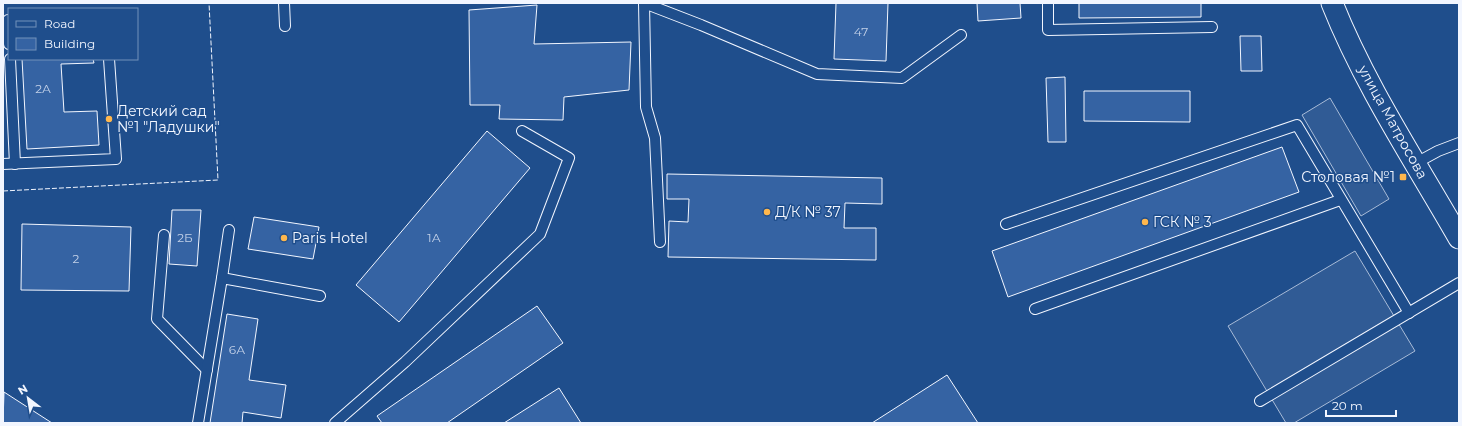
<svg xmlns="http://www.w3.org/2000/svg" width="1462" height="426" viewBox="0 0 1462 426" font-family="Montserrat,sans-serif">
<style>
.parking{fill:#305b95;stroke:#a8bbd7}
.building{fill:#3563a3;stroke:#f2f6ff}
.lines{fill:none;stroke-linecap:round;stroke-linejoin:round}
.lane-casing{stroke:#f2f6ff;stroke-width:12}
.street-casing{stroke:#f2f6ff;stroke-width:23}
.lane{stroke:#1f4e8c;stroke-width:10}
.street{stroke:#1f4e8c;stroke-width:21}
.fence{stroke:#f2f6ff;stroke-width:1;stroke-dasharray:5 2;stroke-linecap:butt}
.poi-dot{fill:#ffb74d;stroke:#1f4e8c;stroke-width:1.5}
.labels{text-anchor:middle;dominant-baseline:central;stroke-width:3;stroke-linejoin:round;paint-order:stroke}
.number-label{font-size:12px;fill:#c3d1e8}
.poi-label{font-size:14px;fill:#f2f6ff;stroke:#1f4e8c;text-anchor:start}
.street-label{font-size:14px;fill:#f2f6ff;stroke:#1f4e8c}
</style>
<rect width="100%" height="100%" fill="#1f4e8c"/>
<g class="parking">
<polygon points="1330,98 1389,199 1361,216 1302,115"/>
<polygon points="1355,251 1415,351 1294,423 1286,423 1228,326"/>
</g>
<g class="building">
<polygon points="836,3 888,3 886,61 834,59"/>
<polygon points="977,3 1020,3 1021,18 978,21"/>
<polygon points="1079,3 1201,3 1201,17 1079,18"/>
<polygon points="537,5 534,44 631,42 629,90 564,97 563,120 499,119 500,105 470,105 469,10"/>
<polygon points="1240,36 1261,36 1262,71 1241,71"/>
<polygon points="22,59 93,59 94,63 61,64 64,112 97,111 99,145 27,149"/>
<polygon points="1065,77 1066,142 1048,142 1046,78"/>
<polygon points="1084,91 1190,91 1190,122 1084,121"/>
<polygon points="487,131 530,168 399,322 356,285"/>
<polygon points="1282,147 1299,192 1008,297 992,251"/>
<polygon points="667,174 882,178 882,204 845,203 844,228 876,228 876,260 668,257 669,221 688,222 689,199 667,199"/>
<polygon points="172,210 201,210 197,266 169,264"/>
<polygon points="254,217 319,227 313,259 248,249"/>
<polygon points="22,224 131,227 129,291 21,290"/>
<polygon points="537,306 563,343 447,423 382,423 377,416"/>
<polygon points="227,314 258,319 249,380 286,385 281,418 243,412 242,423 210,423"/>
<polygon points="947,375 978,423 872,423"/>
<polygon points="559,388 581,423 504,423"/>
<polygon points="4,392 52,423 3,423"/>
</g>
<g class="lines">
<defs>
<g id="lane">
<polyline points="284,3 285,26"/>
<polyline points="644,3 701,25 817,74 902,78 961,35"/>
<polyline points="644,3 646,107 655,138 660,242"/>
<polyline points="1048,3 1048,30 1212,27"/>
<polyline points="9,20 8,20 9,44"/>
<polyline points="10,59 15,164"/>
<polyline points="1416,163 1438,151 1459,143"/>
<polyline points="3,164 116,159 109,59"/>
<polyline points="1006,224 1297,125 1409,313"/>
<polyline points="164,235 157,319 207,370"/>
<polyline points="222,278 229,230"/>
<polyline points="1035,309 1340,200"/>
<polyline points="1260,401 1459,283"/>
<polyline points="198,423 222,278 320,296"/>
<polyline points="335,423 405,362 540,234 569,158 522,131"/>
</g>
<path id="street" d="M1332 3C1365 86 1415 161 1459 238"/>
</defs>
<use href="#lane" class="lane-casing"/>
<use href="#street" class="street-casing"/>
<use href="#lane" class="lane"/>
<use href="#street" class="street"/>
<polyline class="fence" points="3,191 218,180 209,3"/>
</g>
<g class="poi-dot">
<circle cx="109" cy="119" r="4"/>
<rect x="1399" y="173" width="8" height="8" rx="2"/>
<circle cx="767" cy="212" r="4"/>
<circle cx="1145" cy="222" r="4"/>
<circle cx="284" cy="238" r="4"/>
</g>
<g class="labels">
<g class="number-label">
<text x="861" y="31">47</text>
<text x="43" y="88">2А</text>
<text x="185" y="237">2Б</text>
<text x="434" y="237">1А</text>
<text x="76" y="258">2</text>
<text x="237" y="349">6А</text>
</g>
<g class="poi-label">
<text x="117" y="111">Детский сад<tspan x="117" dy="16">№1 "Ладушки"</tspan></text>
<text x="1395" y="177" text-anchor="end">Столовая №1</text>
<text x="775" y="212">Д/К № 37</text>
<text x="1153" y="222">ГСК № 3</text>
<text x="292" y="238">Paris Hotel</text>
</g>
<g class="street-label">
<text transform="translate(1393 122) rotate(61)">улица Матросова</text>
</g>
</g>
<rect width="1462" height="426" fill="none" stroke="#f2f6ff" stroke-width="8"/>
<rect x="8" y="8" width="130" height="52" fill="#1f4e8c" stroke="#7391ba"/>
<rect x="16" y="21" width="20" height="6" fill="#1f4e8c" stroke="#7391ba"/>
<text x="44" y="28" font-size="12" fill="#f2f6ff">Road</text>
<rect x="16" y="38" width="20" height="12" fill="#3563a3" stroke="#7391ba"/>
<text x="44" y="48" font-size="12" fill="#f2f6ff">Building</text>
<g transform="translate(28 398) rotate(329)" stroke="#1f4e8c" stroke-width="3" paint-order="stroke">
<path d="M0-3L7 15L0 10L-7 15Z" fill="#f2f6ff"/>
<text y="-6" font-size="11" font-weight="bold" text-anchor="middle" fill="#f2f6ff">N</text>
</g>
<path d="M1326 410v6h70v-6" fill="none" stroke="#f2f6ff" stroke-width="2"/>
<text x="1332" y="410" font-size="12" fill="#f2f6ff" stroke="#1f4e8c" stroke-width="3" paint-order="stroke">20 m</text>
</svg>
